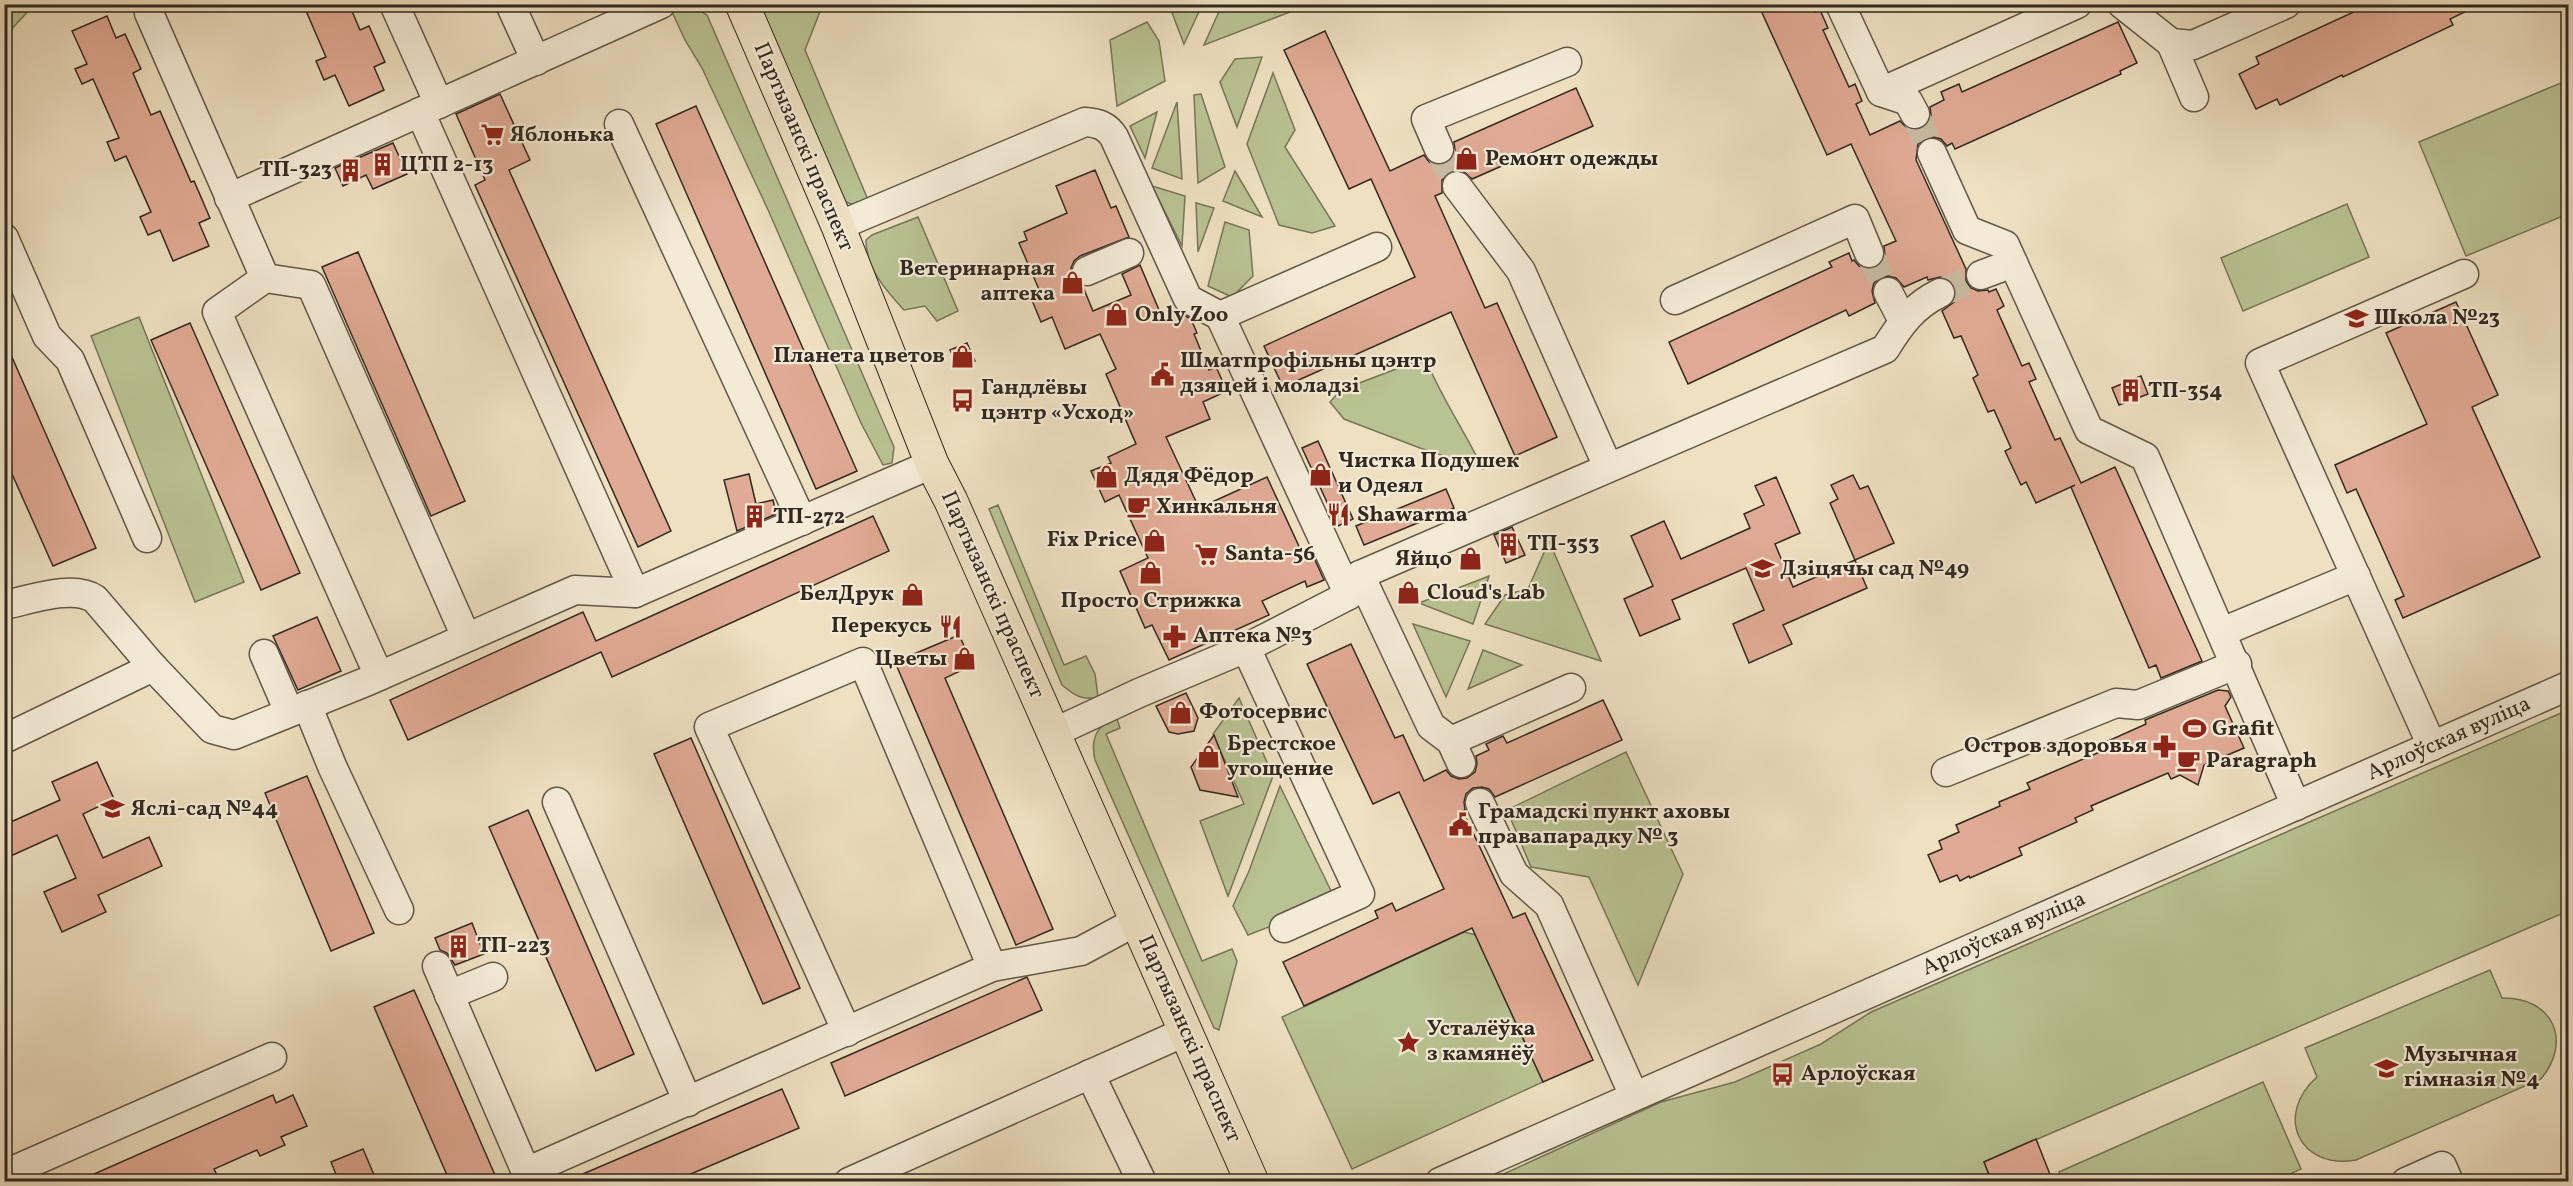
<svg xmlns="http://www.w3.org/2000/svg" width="2573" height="1186" viewBox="0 0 2573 1186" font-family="Vollkorn,serif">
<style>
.green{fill:#b9c292;stroke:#757659;stroke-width:1.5}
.building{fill:#e1aa94;stroke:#312920;stroke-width:1.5}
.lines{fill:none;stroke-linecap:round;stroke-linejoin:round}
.minor-tunnel{stroke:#c8bba1;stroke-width:28;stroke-dasharray:28 14;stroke-linecap:butt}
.minor-casing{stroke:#605748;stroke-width:31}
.major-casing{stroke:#312920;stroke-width:35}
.minor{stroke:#f4ebd7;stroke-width:28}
.major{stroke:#eee0c1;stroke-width:33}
.labels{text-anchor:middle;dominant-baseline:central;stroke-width:4.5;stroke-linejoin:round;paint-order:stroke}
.poi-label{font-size:22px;font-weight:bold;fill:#312920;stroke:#f4ebd7;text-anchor:start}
.street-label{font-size:22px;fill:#312920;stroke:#f4ebd7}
</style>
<rect width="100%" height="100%" fill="#eee0c1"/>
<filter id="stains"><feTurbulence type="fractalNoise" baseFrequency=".00333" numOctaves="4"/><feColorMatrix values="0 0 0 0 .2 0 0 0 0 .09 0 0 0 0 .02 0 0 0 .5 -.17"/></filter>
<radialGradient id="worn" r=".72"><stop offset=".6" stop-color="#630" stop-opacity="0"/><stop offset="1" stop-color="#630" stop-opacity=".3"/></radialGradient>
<g class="green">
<polygon points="9,5 34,5 5,36 5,10"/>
<polygon points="759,5 819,5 821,9 805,50 871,207 857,206 843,201"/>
<polygon points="1169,5 1202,5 1184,44"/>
<polygon points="1222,5 1302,4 1303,7 1204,45"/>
<polygon points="692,6 707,15 894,447 892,463 883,465 861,423 769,212 702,68 685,40 672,12"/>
<polygon points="1147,22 1159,41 1165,81 1117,106 1110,40"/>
<polygon points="1262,57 1237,127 1220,82 1235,59"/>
<polygon points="1273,73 1295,130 1285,147 1335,226 1312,233 1279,225 1247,144"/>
<polygon points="2568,80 2568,214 2466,256 2419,142"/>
<polygon points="1201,94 1225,167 1198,183 1194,95"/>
<polygon points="1177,102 1182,179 1152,168"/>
<polygon points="1157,112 1145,158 1130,126"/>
<polygon points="1235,171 1262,217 1223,201"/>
<polygon points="1152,186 1185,196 1182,246"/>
<polygon points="1196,203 1214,208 1198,252"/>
<polygon points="2347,204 2369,257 2243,311 2221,258"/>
<path d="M918 217 958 311 937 321 925 306 904 310C886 290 866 269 866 240L872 235Z"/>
<polygon points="1225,222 1249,230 1253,276 1232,297 1208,286"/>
<polygon points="139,317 244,582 195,602 91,336"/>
<path d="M1425 358C1441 397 1464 430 1483 469L1420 448 1344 419 1330 402 1341 390Z"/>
<path d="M998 505 1064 665 1086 656 1095 674 1098 697C1082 701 1074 695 1062 685L989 509Z"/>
<polygon points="1549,541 1601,661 1485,624 1505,595 1528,589"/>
<polygon points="1489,576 1473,624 1419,603"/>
<polygon points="1413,624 1470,641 1446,697"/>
<polygon points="1483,650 1522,665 1468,689"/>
<polygon points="1239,698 1273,776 1228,896 1200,821 1244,804 1213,734"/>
<polygon points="2568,710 2568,911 1984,1162 1991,1181 1486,1182 1661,1102 1735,1082 1821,1044 1871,1012"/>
<path d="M1116 716 1120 728 1106 734 1202 961 1232 949 1237 961 1219 1030 1214 1028 1095 760C1090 738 1097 726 1116 716Z"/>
<polygon points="1626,752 1683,874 1638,985 1589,877 1531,867 1507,810"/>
<polygon points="1280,786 1336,901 1248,935 1233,906 1249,871"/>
<polygon points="1464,932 1476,935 1543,1082 1352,1169 1282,1017"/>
<path d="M2490 970 2502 998C2552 997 2573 1040 2541 1079L2356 1160C2299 1170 2274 1115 2317 1077L2305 1048Z"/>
<polygon points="2263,1082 2301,1169 2273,1182 2063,1181 2059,1172"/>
</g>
<g class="building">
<polygon points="303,4 349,4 360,30 369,26 385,62 374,67 384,90 349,106 335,75 324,80 316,61 326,57"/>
<polygon points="1758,4 1811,4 1815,12 1820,10 1828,28 1823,30 1849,87 1855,84 1862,101 1856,104 1870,135 1900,121 1907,128 1915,130 1922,129 1929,122 1931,115 1930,107 1944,100 1941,92 1959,84 1962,92 2118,22 2137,63 2120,71 2121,74 1955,149 1952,143 1947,146 1941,139 1933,137 1926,138 1918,144 1916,160 1966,269 1966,281 1971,288 1978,291 1988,290 1989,292 1996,289 2004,306 1997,310 2022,366 2029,363 2036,379 2029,382 2055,440 2060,438 2081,483 2115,467 2202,661 2161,678 2156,665 2149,668 2071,487 2075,485 2036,503 2026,482 2021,485 2005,451 2011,448 1994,410 1988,412 1973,378 1978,375 1961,336 1954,338 1942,311 1954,302 1956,294 1955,286 1948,279 1940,277 1928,280 1927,277 1904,287 1896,278 1888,276 1881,277 1874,283 1872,291 1875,303 1849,316 1846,310 1688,384 1669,342 1832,267 1829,262 1849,253 1852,261 1854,260 1859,266 1867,269 1876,268 1882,263 1885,256 1884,246 1896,241 1851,144 1827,155"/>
<polygon points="2371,4 2481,4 2450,19 2453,25 2343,77 2342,75 2280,105 2277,99 2256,109 2239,74 2259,64 2256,57"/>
<polygon points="107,16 116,38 125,34 141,69 133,73 151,115 160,111 191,182 194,181 210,218 199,223 209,246 173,261 160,230 148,235 140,217 151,212 126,156 115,161 107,142 119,138 93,79 82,84 75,69 87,64 72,31"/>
<polygon points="1325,31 1390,171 1424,155 1429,162 1437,165 1446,164 1452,159 1455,151 1454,142 1576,88 1593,126 1472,179 1463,171 1454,170 1448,173 1442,180 1442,193 1435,196 1485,308 1497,303 1557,437 1515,456 1451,312 1283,387 1264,346 1415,277 1371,179 1349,189 1284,50"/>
<polygon points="500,94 530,160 509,170 671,531 638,547 475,185 485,180 456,114"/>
<polygon points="696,106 857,471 816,489 656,124"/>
<polygon points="393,143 407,174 373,189 366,175 343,186 335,168"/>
<polygon points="1095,170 1111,208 1116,206 1129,237 1080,256 1074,261 1071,268 1072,278 1083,287 1093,311 1131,295 1122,274 1140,265 1162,317 1177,311 1191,319 1197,333 1194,334 1209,370 1216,367 1227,391 1203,402 1210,419 1166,437 1199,508 1267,477 1303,555 1311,551 1324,580 1307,587 1305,581 1262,601 1269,615 1169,660 1152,625 1145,628 1120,571 1148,558 1119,495 1105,502 1091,471 1111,463 1108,457 1136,444 1106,374 1116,369 1100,334 1065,349 1052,317 1041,322 1031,298 1041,294 1019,243 1027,240 1024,232 1067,213 1056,186"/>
<polygon points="358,252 465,501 431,516 322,267"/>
<polygon points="2456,302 2498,395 2472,407 2540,557 2403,618 2395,600 2404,596 2356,489 2347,493 2335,465 2427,424 2386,333"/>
<polygon points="190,323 300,573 261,590 151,340"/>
<polygon points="4,339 96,548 53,566 4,456"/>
<polygon points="967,343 975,361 959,368 950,350"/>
<polygon points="2141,376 2148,394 2119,405 2112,388"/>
<polygon points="1318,441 1353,519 1338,526 1302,448"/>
<polygon points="749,474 756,504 773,500 776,514 737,531 724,480"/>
<polygon points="1853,475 1860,489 1868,486 1894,543 1855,560 1830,503 1838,499 1831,485"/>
<polygon points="1776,477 1800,533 1775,544 1793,587 1855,560 1867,588 1783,625 1792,644 1749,663 1733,624 1764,610 1746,568 1672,600 1680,619 1640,636 1624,599 1653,586 1631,536 1664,521 1681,559 1750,528 1744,514 1764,505 1755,486"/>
<polygon points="1446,489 1454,508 1364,545 1356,526"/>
<polygon points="873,516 889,551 612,677 601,652 408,740 390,700 583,612 596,641"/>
<polygon points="1512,527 1525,555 1506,563 1494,535"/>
<polygon points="317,617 341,671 298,690 273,636"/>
<polygon points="959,635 973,665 945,678 1053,929 1016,945 895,662"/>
<polygon points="1351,644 1395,738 1403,735 1424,781 1446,770 1451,776 1459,779 1467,778 1475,772 1477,764 1476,756 1489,750 1486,744 1503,736 1507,743 1603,700 1622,740 1495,797 1489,789 1482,787 1473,788 1466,794 1464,802 1465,810 1463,811 1513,918 1525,913 1593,1060 1543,1082 1472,928 1304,1006 1283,962 1378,918 1375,911 1384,907 1392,903 1396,911 1444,889 1399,792 1373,804 1307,664"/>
<polygon points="2218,690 2228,691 2231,697 2225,706 2244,748 2204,765 2198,785 2180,775 2171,779 2168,773 2091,806 2093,810 2075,818 2077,822 2019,848 2022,855 1970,878 1969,876 1960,881 1957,875 1940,882 1928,855 1942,849 1939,841 1959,832 1956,825 2000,806 1999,802 2030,789 2027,783 2102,751 2099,745 2146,724 2145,720"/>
<polygon points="1186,693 1198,718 1194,731 1178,734 1169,732 1156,706"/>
<polygon points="1214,735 1238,797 1200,790 1191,767"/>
<polygon points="691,738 800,988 763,1004 654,754"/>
<polygon points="97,762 114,799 83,814 103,858 149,837 162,866 98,895 106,912 62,932 44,892 76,878 57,835 4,859 4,825 60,800 52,782"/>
<polygon points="307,776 374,933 331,951 265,793"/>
<polygon points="528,810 634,1054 596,1071 489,827"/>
<polygon points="472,923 484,954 455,965 447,953 440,950 435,938"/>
<polygon points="1027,977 1042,1010 845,1096 831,1063"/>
<polygon points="414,990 448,1067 498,1182 450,1182 374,1007"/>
<polygon points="782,1089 799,1128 672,1182 564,1182"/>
<polygon points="273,1095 276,1103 293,1095 307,1126 281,1137 285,1145 260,1156 257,1150 214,1169 218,1177 208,1182 76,1182"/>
<polygon points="2036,1139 2053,1182 1992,1182 1984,1162"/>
<polygon points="363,1149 377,1182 339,1182 331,1162"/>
</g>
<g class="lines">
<g class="minor-tunnel">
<polyline points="1915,114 1932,153"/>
<polyline points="1439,149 1457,186"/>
<polyline points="1869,253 1888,292"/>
<polyline points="1940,293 1981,275"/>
</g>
<defs>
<g id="minor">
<polyline points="394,4 439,104"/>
<polyline points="510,4 536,61"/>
<polyline points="1840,4 1881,92 1908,101 1915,114"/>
<polyline points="2122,4 2171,43 2193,45 2286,4"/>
<polyline points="149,13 265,278"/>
<polyline points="2171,43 2194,97"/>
<polyline points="1881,92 2077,4"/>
<polyline points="420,112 635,593"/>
<polyline points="619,124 802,521"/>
<polyline points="1439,149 1426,119 1567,62"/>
<polyline points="1932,153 1967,230 2005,245 2089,430 2145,457 2296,806"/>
<polyline points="1457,186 1521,271 1608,467"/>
<polyline points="229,198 661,4"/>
<path d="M838 226 1085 122C1099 123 1107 126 1114 137L1188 299 1220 316"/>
<polyline points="4,238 47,336 70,360 147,538"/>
<polyline points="1087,271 1129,253"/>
<polyline points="1981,275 2013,263"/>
<polyline points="1888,292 1903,321"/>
<polyline points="1675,300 1855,219 1869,253"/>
<polyline points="1360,575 1431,726 1451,741 1461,763"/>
<polyline points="1349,595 1220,316 1377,247"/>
<path d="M4 605C30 600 73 584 95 599L153 667 212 729 234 735 368 681 575 590 635 593 932 464"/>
<polyline points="2222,632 2356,576"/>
<polyline points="1246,648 1360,894 1284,928"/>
<polyline points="264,654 289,712"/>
<polyline points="379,676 217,312 265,278 311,285 466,637"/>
<polyline points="307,705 332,766 399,910"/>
<path d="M1053 733 1139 693 1246 648 1349 595 1360 575 1885 349C1900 325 1913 306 1940 293"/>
<polyline points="4,739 153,667"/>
<polyline points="1451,741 1571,688"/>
<polyline points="2432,746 2260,363 2464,274"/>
<polyline points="1946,772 2116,703 2138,705 2237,664"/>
<polyline points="557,802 688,1102"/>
<polyline points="1480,803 1514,874 1549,905 1634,1096"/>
<polyline points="437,966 526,1172 992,967 1081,951 1137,921"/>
<polyline points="449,995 493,977"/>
<polyline points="847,1032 709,727 863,662 992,967"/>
<polyline points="1090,1074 1142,1182"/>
<polyline points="12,1171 272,1057"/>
<polyline points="849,1182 1187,1031"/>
<polyline points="1440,1182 2568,686"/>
<polyline points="2406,1182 2442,1166 2449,1182"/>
</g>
<polyline id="major" points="742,4 838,226 932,464 951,501 1252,1182"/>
</defs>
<use href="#minor" class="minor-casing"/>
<use href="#major" class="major-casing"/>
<use href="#minor" class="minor"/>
<use href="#major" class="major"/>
</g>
<defs>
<symbol id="supermarket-bare" viewBox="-9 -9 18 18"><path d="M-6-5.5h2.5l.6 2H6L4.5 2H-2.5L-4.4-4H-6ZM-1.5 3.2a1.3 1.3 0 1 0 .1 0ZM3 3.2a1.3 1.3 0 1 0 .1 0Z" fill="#8f2418" stroke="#f4ebd7" stroke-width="2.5" paint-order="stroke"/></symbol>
<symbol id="shop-bare" viewBox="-9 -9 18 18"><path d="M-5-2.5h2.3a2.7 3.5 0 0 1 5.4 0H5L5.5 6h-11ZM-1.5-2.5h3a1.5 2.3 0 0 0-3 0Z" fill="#8f2418" stroke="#f4ebd7" stroke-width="2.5" paint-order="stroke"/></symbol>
<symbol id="building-bare" viewBox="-9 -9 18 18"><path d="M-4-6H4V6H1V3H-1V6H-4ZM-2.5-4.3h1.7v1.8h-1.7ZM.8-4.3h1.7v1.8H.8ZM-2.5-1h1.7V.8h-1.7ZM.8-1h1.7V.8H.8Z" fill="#8f2418" stroke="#f4ebd7" stroke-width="2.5" paint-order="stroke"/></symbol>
<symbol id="school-bare" viewBox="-9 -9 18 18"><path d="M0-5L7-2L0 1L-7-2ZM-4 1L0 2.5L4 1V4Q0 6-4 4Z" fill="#8f2418" stroke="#f4ebd7" stroke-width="2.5" paint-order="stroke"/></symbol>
<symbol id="civic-bare" viewBox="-9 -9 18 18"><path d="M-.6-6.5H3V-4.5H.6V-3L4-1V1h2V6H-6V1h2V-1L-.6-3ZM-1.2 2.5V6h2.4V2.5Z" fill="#8f2418" stroke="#f4ebd7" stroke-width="2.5" paint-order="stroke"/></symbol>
<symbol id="bus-bare" viewBox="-9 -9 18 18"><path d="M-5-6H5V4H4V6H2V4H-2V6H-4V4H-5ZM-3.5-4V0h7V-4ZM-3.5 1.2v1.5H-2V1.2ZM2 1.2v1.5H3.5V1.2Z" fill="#8f2418" stroke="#f4ebd7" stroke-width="2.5" paint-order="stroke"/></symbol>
<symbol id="cafe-bare" viewBox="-9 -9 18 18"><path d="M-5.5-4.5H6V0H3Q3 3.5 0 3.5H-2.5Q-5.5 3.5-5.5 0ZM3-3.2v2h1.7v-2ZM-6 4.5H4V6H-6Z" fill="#8f2418" stroke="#f4ebd7" stroke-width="2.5" paint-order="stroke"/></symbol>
<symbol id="restaurant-bare" viewBox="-9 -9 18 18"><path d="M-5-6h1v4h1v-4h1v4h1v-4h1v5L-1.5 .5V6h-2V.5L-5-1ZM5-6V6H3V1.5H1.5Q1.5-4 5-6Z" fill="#8f2418" stroke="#f4ebd7" stroke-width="2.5" paint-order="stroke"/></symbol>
<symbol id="pharmacy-bare" viewBox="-9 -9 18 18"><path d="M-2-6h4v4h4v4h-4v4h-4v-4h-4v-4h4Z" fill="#8f2418" stroke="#f4ebd7" stroke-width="2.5" paint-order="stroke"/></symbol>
<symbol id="stadium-bare" viewBox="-9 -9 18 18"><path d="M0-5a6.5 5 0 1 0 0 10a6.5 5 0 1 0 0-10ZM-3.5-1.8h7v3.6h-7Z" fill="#8f2418" stroke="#f4ebd7" stroke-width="2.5" paint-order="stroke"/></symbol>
<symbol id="sight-bare" viewBox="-9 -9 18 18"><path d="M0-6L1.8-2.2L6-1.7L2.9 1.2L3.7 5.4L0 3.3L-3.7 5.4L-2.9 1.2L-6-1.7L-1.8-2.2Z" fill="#8f2418" stroke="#f4ebd7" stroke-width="2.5" paint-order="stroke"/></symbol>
</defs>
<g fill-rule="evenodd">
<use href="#supermarket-bare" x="476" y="118" width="33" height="33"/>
<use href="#shop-bare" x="1450" y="142" width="33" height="33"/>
<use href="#building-bare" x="366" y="148" width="33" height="33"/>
<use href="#building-bare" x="334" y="154" width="33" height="33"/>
<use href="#shop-bare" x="1056" y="266" width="33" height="33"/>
<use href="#shop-bare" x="1100" y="298" width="33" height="33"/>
<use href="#school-bare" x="2340" y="302" width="33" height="33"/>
<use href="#shop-bare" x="946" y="340" width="33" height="33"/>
<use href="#civic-bare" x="1146" y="358" width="33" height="33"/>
<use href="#building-bare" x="2114" y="374" width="33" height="33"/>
<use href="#bus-bare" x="946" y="384" width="33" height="33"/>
<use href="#shop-bare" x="1304" y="458" width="33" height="33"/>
<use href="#shop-bare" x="1090" y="460" width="33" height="33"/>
<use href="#cafe-bare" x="1122" y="490" width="33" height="33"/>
<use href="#restaurant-bare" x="1322" y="498" width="33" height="33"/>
<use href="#building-bare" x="738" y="500" width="33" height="33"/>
<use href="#shop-bare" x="1138" y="524" width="33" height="33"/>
<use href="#building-bare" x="1492" y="528" width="33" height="33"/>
<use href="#supermarket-bare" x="1190" y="538" width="33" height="33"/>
<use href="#shop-bare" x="1454" y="542" width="33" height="33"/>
<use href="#school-bare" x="1746" y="552" width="33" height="33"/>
<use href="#shop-bare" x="1134" y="556" width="33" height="33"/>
<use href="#shop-bare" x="1392" y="576" width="33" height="33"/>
<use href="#shop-bare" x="896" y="578" width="33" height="33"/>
<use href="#restaurant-bare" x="934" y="610" width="33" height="33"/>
<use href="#pharmacy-bare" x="1158" y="620" width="33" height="33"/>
<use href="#shop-bare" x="948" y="642" width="33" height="33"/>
<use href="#shop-bare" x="1164" y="696" width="33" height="33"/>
<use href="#stadium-bare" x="2178" y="712" width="33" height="33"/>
<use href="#pharmacy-bare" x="2148" y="730" width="33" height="33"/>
<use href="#shop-bare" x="1192" y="740" width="33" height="33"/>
<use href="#cafe-bare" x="2172" y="744" width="33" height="33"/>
<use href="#school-bare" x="96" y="792" width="33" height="33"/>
<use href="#civic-bare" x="1444" y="808" width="33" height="33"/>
<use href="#building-bare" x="442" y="930" width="33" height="33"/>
<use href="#sight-bare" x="1392" y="1026" width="33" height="33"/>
<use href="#school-bare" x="2370" y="1052" width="33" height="33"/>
<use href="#bus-bare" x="1766" y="1058" width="33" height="33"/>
</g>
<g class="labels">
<g class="poi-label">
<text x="510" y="135">Яблонька</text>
<text x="1485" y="159">Ремонт одежды</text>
<text x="400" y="165">ЦТП 2-13</text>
<text x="332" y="170" text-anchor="end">ТП-323</text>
<text x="1055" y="269" text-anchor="end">Ветеринарная<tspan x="1055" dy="25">аптека</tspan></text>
<text x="1135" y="315">Only Zoo</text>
<text x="2374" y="318">Школа №23</text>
<text x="945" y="356" text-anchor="end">Планета цветов</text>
<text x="1180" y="361">Шматпрофільны цэнтр<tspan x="1180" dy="25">дзяцей і моладзі</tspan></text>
<text x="981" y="388">Гандлёвы<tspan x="981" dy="25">цэнтр «Усход»</tspan></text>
<text x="2148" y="391">ТП-354</text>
<text x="1338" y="461">Чистка Подушек<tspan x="1338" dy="25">и Одеял</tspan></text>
<text x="1124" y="476">Дядя Фёдор</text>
<text x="1156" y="507">Хинкальня</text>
<text x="1357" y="515">Shawarma</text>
<text x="773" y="517">ТП-272</text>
<text x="1137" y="540" text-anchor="end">Fix Price</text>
<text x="1527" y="544">ТП-353</text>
<text x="1225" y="554">Santa-56</text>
<text x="1452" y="559" text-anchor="end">Яйцо</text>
<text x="1780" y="569">Дзіцячы сад №49</text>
<text x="1427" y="593">Cloud's Lab</text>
<text x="894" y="594" text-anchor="end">БелДрук</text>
<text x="1151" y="601" text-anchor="middle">Просто Стрижка</text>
<text x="932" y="626" text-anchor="end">Перекусь</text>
<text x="1193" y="636">Аптека №3</text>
<text x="947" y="659" text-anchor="end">Цветы</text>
<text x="1199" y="712">Фотосервис</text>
<text x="2212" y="729">Grafit</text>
<text x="1227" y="744">Брестское<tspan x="1227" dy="25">угощение</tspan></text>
<text x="2147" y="746" text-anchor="end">Остров здоровья</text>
<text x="2206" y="761">Paragraph</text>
<text x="131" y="809">Яслі-сад №44</text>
<text x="1478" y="812">Грамадскі пункт аховы<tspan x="1478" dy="25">правапарадку № 3</tspan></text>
<text x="477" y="946">ТП-223</text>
<text x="1427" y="1029">Усталёўка<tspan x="1427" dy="25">з камянёў</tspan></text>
<text x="2404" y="1055">Музычная<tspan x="2404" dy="25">гімназія №4</tspan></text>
<text x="1801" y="1074">Арлоўская</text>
</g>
<g class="street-label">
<text transform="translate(803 147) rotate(67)">Партызанскі праспект</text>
<text transform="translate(992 595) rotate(66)">Партызанскі праспект</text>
<text transform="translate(2449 739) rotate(-24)">Арлоўская вуліца</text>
<text transform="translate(2004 934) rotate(-24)">Арлоўская вуліца</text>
<text transform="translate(1189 1039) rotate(66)">Партызанскі праспект</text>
</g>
</g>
<rect width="2573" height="1186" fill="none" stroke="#eee0c1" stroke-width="24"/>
<rect x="6" y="6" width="2561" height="1174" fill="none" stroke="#312920" stroke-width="3"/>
<rect x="12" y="12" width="2549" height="1162" fill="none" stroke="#312920" stroke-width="1.5"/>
<rect width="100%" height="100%" filter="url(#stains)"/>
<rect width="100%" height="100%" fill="url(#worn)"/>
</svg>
